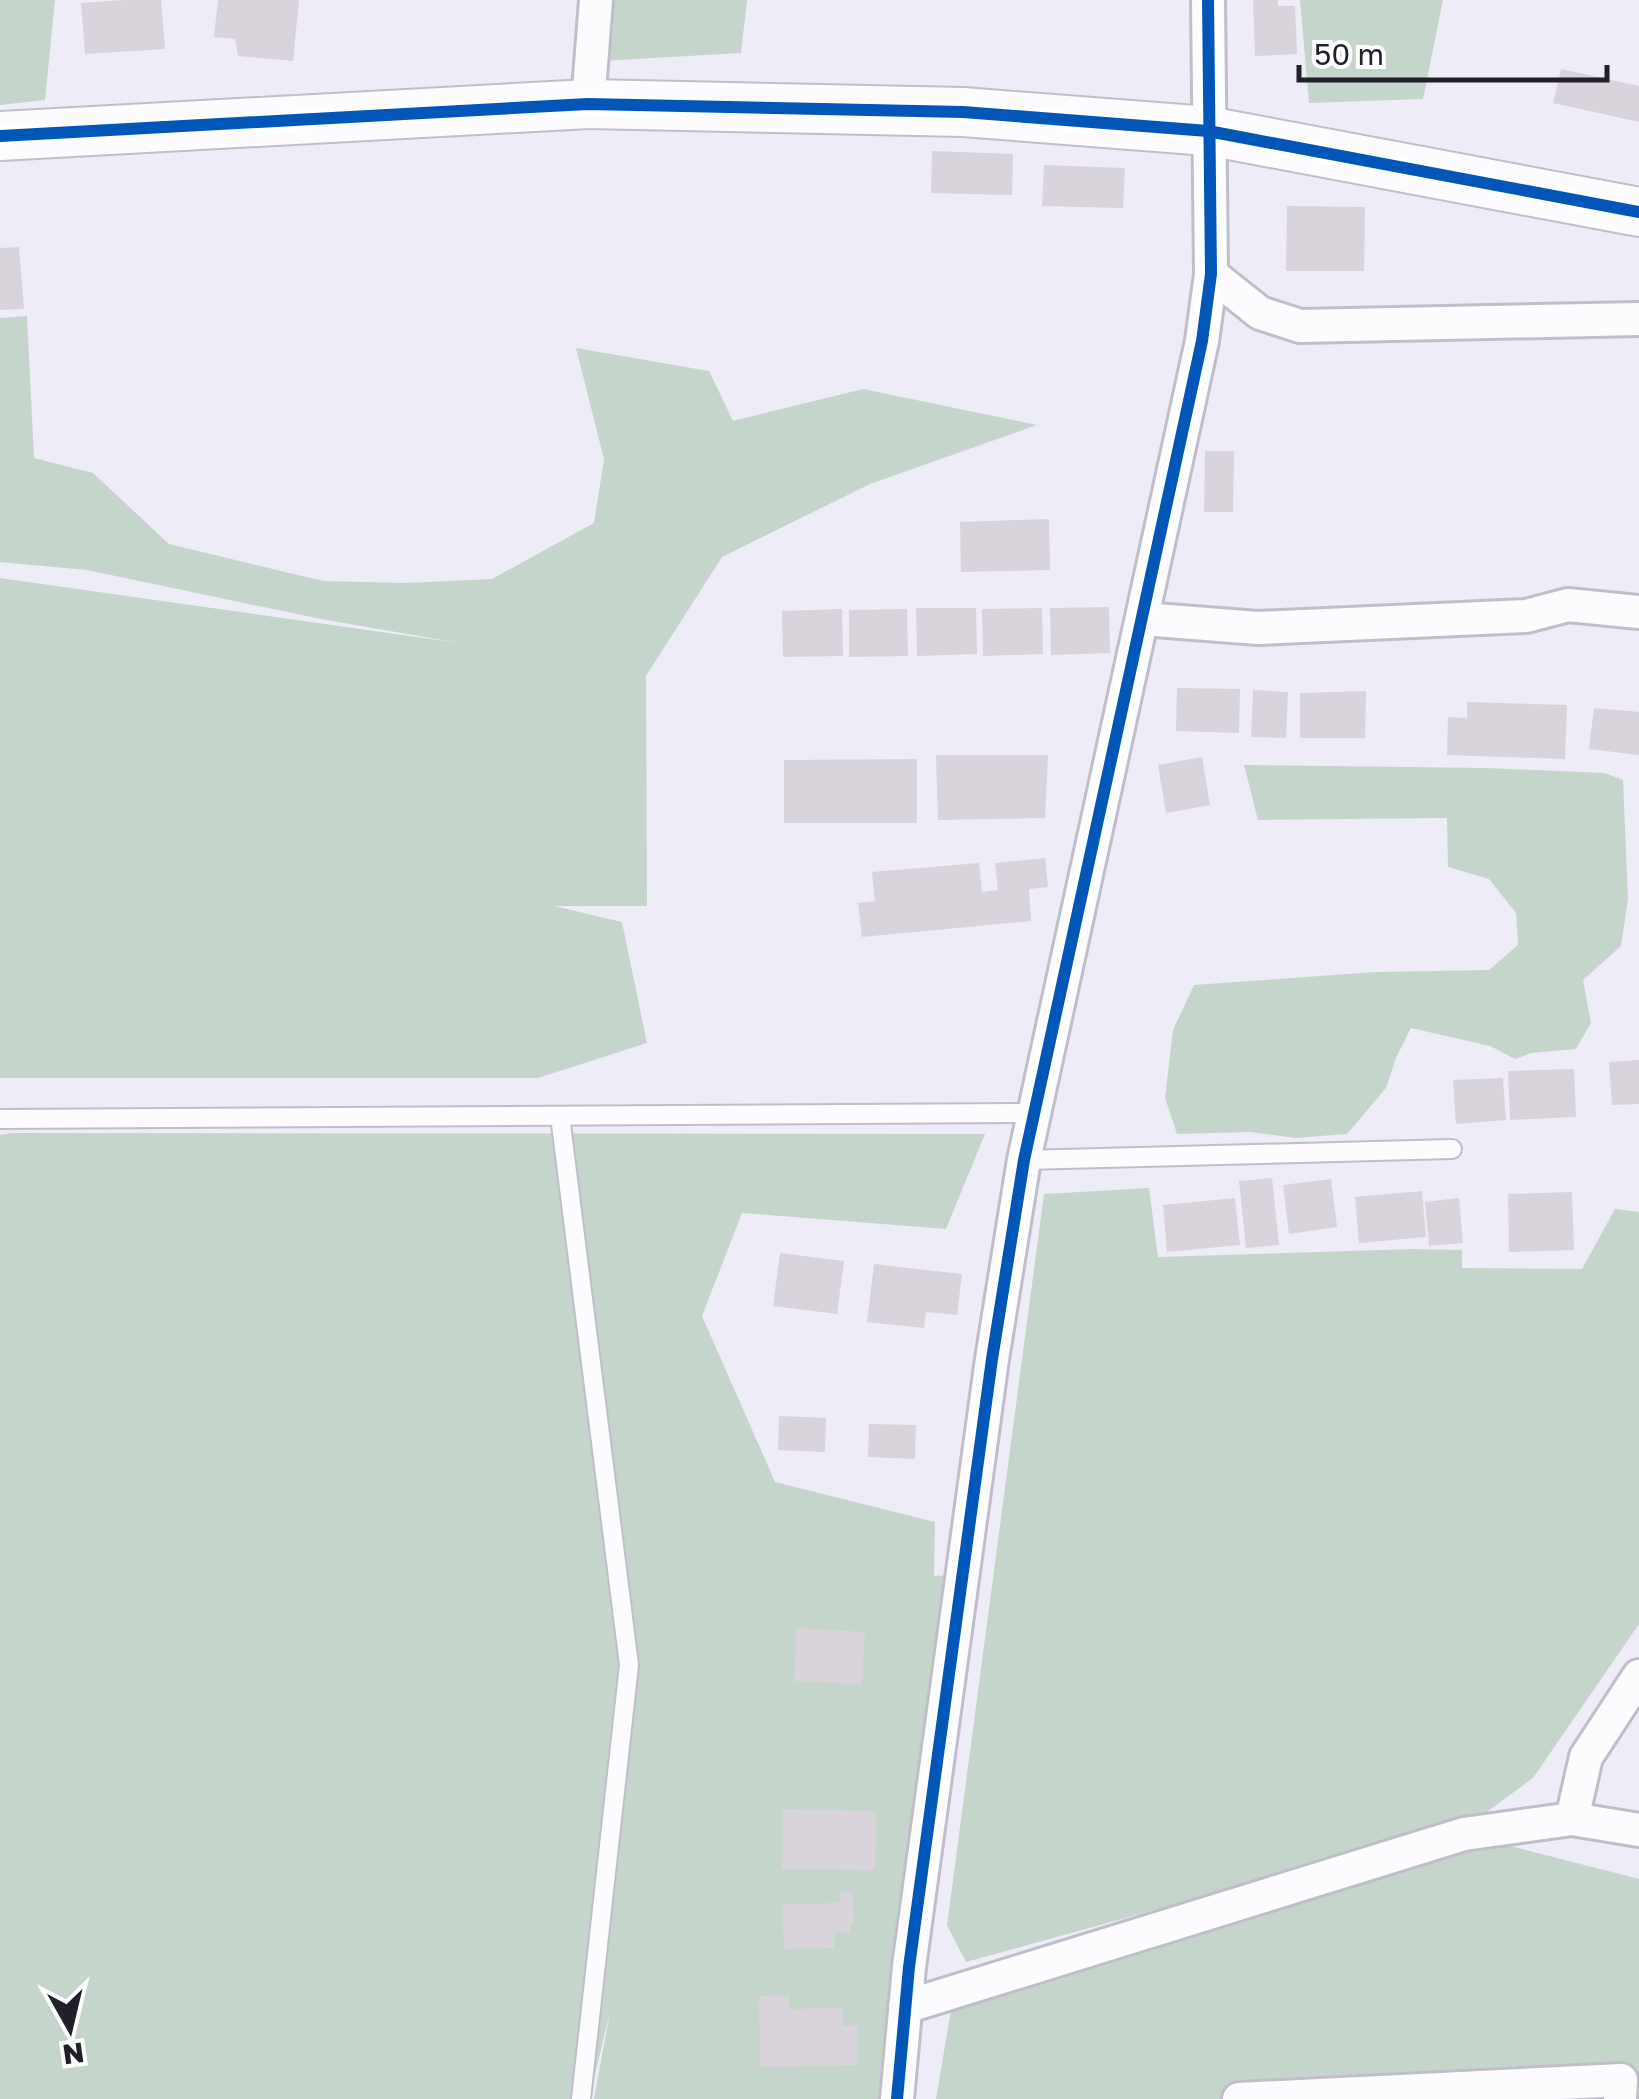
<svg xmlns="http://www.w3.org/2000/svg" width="1639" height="2099" viewBox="0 0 1639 2099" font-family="'Golos Text',sans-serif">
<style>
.green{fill:#c6d5cc}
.building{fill:#d9d3db}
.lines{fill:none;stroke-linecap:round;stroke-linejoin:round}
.lane-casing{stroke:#c0bec9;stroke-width:22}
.street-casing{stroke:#c0bec9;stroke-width:38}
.secondary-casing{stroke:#c0bec9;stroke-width:52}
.lane{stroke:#fcfcfe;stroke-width:18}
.street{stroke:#fcfcfe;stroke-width:32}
.secondary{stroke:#fcfcfe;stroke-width:48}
.cycleway-casing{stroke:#fff;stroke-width:19}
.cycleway{stroke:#0057b8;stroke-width:12}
</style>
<rect width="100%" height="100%" fill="#eeecf7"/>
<g class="green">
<polygon points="0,0 55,0 45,100 0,105"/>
<polygon points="603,0 747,0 741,53 601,61"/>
<polygon points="1300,0 1443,0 1423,99 1309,103"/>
<polygon points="27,316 34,458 93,473 169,544 323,581 406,583 492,579 594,523 604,459 576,348 709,371 733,421 863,389 1037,425 870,484 722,557 646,676 647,906 554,906 622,922 647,1043 538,1078 0,1078 0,578 459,643 321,619 87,570 0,562 0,318"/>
<polygon points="1244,765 1486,768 1605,773 1623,780 1628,899 1621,946 1583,980 1591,1023 1576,1049 1531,1053 1515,1059 1490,1046 1411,1028 1396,1058 1386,1088 1347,1134 1296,1138 1250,1132 1177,1134 1165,1098 1173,1030 1194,985 1376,972 1489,970 1518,945 1516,913 1489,879 1448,867 1447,818 1258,820"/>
<polygon points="12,1133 985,1134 946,1229 742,1213 702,1316 775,1482 935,1522 934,1576 954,1575 900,2099 594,2099 610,2012 589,2099 0,2099 0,1135"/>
<polygon points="1149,1188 1158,1257 1413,1249 1462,1250 1462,1268 1582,1269 1615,1209 1639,1212 1639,1624 1533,1778 1473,1822 966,1962 947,1925 1044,1194"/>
<polygon points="1464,1834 1639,1879 1639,2099 936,2099 954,1992"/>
</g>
<g class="building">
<polygon points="124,0 161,0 165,49 85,54 81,3"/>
<polygon points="218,0 299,0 293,61 238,56 235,39 214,37"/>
<polygon points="1253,0 1278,0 1278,6 1295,6 1297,54 1255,56"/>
<polygon points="1561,69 1639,86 1639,122 1553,103"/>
<polygon points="932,151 1013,154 1012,195 931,193"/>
<polygon points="1044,165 1125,168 1123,208 1042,206"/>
<polygon points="1287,206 1365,207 1364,271 1286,271"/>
<polygon points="19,247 24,309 0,310 0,248"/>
<polygon points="1205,451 1234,451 1233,512 1204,512"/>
<polygon points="1049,519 1050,570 961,572 960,522"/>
<polygon points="1109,607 1110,653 1051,655 1050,608"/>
<polygon points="916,608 976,608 977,654 917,656"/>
<polygon points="1042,608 1043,654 983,656 982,609"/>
<polygon points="842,609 843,656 783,657 782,611"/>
<polygon points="907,609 908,656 849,657 849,610"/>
<polygon points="1177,688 1240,689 1239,733 1176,731"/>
<polygon points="1253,690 1288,692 1286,738 1251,737"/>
<polygon points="1366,691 1365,738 1300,738 1300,693"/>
<polygon points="1467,702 1567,705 1565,759 1447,755 1448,717 1467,718"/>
<polygon points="1594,708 1639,712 1639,755 1589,749"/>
<polygon points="936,755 1048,755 1045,818 938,820"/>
<polygon points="1202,757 1210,805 1166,813 1158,765"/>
<polygon points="917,759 917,823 784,823 784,760"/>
<polygon points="1045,858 1048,887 1029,889 1031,921 862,937 858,903 875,901 872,872 979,863 982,892 998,890 995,863"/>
<polygon points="1639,1060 1639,1104 1612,1105 1609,1062"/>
<polygon points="1574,1069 1576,1117 1510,1120 1508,1071"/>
<polygon points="1503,1078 1506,1120 1456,1124 1453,1080"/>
<polygon points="1272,1178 1279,1245 1246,1248 1239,1181"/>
<polygon points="1331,1179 1337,1227 1289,1234 1283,1185"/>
<polygon points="1422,1191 1426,1237 1359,1243 1355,1197"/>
<polygon points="1572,1192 1574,1250 1509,1252 1508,1194"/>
<polygon points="1235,1198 1240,1245 1167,1252 1163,1205"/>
<polygon points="1459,1198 1463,1243 1429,1246 1425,1202"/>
<polygon points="780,1253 844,1261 837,1314 773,1306"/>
<polygon points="874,1264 962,1274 957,1315 926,1312 924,1328 867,1322"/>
<polygon points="779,1416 826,1418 825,1452 778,1450"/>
<polygon points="869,1424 916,1425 915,1459 868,1457"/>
<polygon points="797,1628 865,1632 862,1684 794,1681"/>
<polygon points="783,1809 876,1811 875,1870 782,1869"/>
<polygon points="853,1892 854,1924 850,1924 850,1932 834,1933 834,1948 784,1949 782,1904 841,1903 840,1893"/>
<polygon points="789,1995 789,2009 842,2008 843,2026 857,2026 858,2065 760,2067 759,1996"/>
</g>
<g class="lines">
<defs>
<g id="lane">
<polyline points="560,1116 629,1665 581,2099"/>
<polyline points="0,1119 1034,1113"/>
<polyline points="1024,1160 1452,1149"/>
</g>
<g id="street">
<polyline points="588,104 596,0"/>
<polyline points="1211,274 1260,313 1300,326 1639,319"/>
<polyline points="1142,619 1258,628 1526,616 1568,605 1639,612"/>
<polyline points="1572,1819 1586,1757 1639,1676"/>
<polyline points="905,2007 1464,1834 1572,1819 1639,1830"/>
<polyline points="897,2099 909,1967 992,1359 1024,1160 1202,341 1211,274 1208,0"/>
<polyline points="1239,2099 1621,2080 1620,2099"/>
</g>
<polyline id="secondary" points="0,136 588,104 963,112 1208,131 1639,212"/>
</defs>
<use href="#lane" class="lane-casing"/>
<use href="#street" class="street-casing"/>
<use href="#secondary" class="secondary-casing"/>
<use href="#lane" class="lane"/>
<use href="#street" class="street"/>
<use href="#secondary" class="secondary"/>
<defs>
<g id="cycleway">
<polyline points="0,136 588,104 963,112 1208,131 1639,212"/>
<polyline points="897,2099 909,1967 992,1359 1024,1160 1202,341 1211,274 1208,0"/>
</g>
</defs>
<use href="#cycleway" class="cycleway-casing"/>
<use href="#cycleway" class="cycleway"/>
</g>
<g transform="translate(70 2029) rotate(172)" stroke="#ffffff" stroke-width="8" paint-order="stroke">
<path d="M0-8L18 38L0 25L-18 38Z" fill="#201f2a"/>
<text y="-15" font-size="28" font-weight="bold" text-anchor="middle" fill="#201f2a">N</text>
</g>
<path d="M1299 65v15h308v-15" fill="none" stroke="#201f2a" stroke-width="5"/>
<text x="1314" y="65" font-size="30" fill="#201f2a" stroke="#ffffff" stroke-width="8" paint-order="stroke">50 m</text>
</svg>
